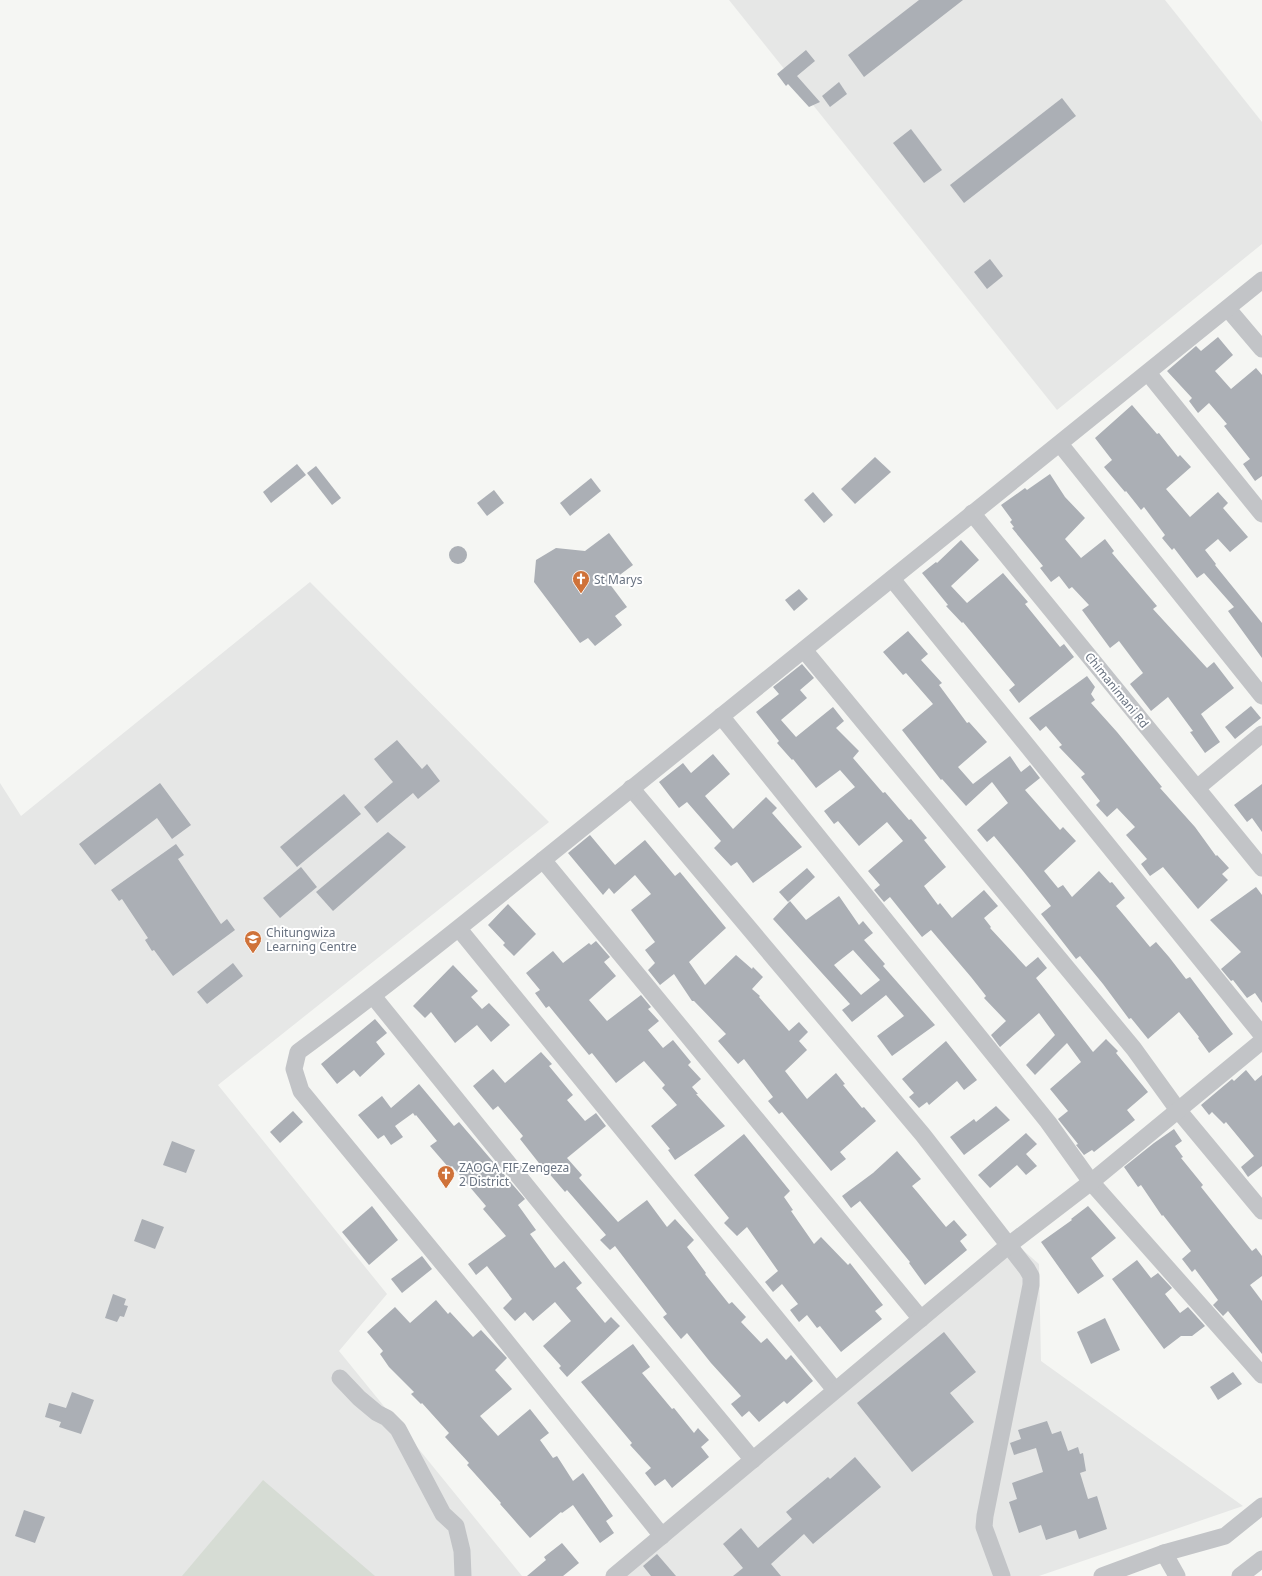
<svg xmlns="http://www.w3.org/2000/svg" width="1262" height="1576" viewBox="0 0 1262 1576" font-family="'Noto Sans',sans-serif">
<style>
.built{fill:#e6e7e6}
.green{fill:#d6dcd4}
.building{fill:#abafb5;fill-rule:evenodd}
.lines{fill:none;stroke-linecap:round;stroke-linejoin:round}
.minor{stroke:#c2c4c7;stroke-width:17}
.labels{text-anchor:middle;dominant-baseline:central;stroke-width:4;stroke-linejoin:round;paint-order:stroke}
.poi-label{font-size:12px;fill:#687280;stroke:#fff;text-anchor:start}
.street-label{font-size:12px;fill:#687280;stroke:#fff}
</style>
<rect width="100%" height="100%" fill="#f5f6f3"/>
<g class="built">
<polygon points="729,0 1165,0 1262,122 1262,244 1057,410"/>
<polygon points="310,582 549,822 218,1085 387,1294 339,1351 522,1576 0,1576 0,783 21,816"/>
<polygon points="1017,1245 1039,1264 1041,1361 1243,1506 1039,1576 625,1576"/>
</g>
<polygon class="green" points="263,1480 375,1576 182,1576"/>
<g class="building">
<polygon points="919,0 963,0 864,77 848,55"/>
<polygon points="806,50 815,61 797,76 820,102 809,107 788,84 786,86 777,74"/>
<polygon points="839,82 847,94 830,107 822,96"/>
<polygon points="1062,98 1076,116 964,203 950,185"/>
<polygon points="911,129 942,170 924,183 893,143"/>
<polygon points="990,259 1003,276 987,289 974,272"/>
<polygon points="1218,337 1233,355 1215,371 1231,389 1256,368 1262,375 1262,476 1255,481 1243,464 1250,459 1224,426 1227,424 1209,403 1198,413 1189,401 1192,398 1167,371 1196,346 1201,351"/>
<polygon points="1132,405 1157,434 1159,433 1178,457 1180,455 1191,467 1166,489 1190,517 1218,492 1228,503 1223,508 1248,537 1230,552 1218,539 1205,550 1216,564 1215,565 1262,623 1262,658 1228,611 1234,607 1204,573 1197,578 1174,548 1172,550 1162,538 1165,535 1144,507 1141,510 1126,491 1125,492 1104,467 1112,460 1095,438"/>
<polygon points="875,457 891,472 855,504 841,489"/>
<polygon points="297,464 306,475 271,503 263,492"/>
<polygon points="316,466 341,498 332,505 307,473"/>
<polygon points="1050,474 1065,497 1085,518 1065,539 1081,558 1105,539 1114,551 1112,553 1157,606 1153,609 1207,668 1214,662 1234,688 1201,714 1220,742 1205,753 1190,732 1193,731 1168,697 1151,711 1130,684 1143,673 1119,641 1110,648 1082,610 1089,605 1072,587 1069,589 1059,576 1051,582 1040,568 1043,566 1012,528 1014,527 1010,522 1012,520 1001,505 1025,488 1027,490"/>
<polygon points="591,478 601,491 570,516 560,503"/>
<polygon points="494,490 504,503 487,516 477,503"/>
<polygon points="813,492 833,515 824,523 804,500"/>
<polygon points="609,533 633,565 609,583 627,607 615,616 622,625 595,646 588,638 580,643 534,582 536,560 556,548 585,551"/>
<polygon points="961,540 979,560 951,586 967,603 1003,573 1028,602 1025,604 1060,647 1064,644 1074,657 1019,703 1009,690 1015,685 963,622 962,623 946,606 948,605 922,573 936,562 937,563"/>
<circle cx="458" cy="555" r="9"/>
<polygon points="799,589 808,599 794,611 785,600"/>
<polygon points="908,631 928,654 921,660 942,683 939,685 967,723 969,722 987,742 958,767 973,784 1010,756 1021,772 1030,765 1040,778 1025,790 1060,830 1063,827 1076,841 1044,871 1058,888 1063,885 1072,897 1099,871 1110,883 1112,882 1125,898 1116,906 1122,913 1150,947 1156,942 1169,957 1186,979 1190,977 1233,1034 1209,1053 1198,1038 1199,1037 1179,1012 1148,1039 1131,1018 1129,1019 1103,984 1080,956 1076,959 1041,914 1051,906 1023,871 994,836 987,842 977,830 1008,803 992,782 966,806 942,779 941,780 902,730 933,704 906,673 903,675 883,652"/>
<polygon points="802,664 814,678 800,690 807,698 781,720 796,737 833,707 844,721 836,728 859,751 853,758 883,793 885,792 909,820 911,819 927,838 924,840 946,867 924,886 938,905 940,903 952,918 984,890 998,906 984,918 991,927 990,928 1026,967 1038,957 1047,968 1036,978 1093,1052 1106,1039 1118,1051 1116,1053 1148,1092 1127,1110 1135,1120 1094,1152 1092,1150 1084,1155 1076,1145 1078,1144 1058,1119 1068,1111 1050,1089 1081,1062 1067,1043 1035,1075 1026,1065 1055,1035 1039,1013 1000,1047 991,1035 1006,1021 984,998 986,996 971,977 931,930 922,937 890,897 884,902 874,890 880,885 868,871 903,841 887,822 859,846 838,821 834,824 824,811 855,787 840,770 816,788 793,759 792,760 777,743 779,741 756,712 779,694 773,687"/>
<polygon points="1087,676 1095,687 1091,694 1095,700 1091,703 1117,732 1162,787 1160,788 1195,827 1216,856 1217,855 1229,868 1222,874 1228,880 1198,909 1163,867 1150,876 1141,864 1147,859 1126,835 1135,827 1117,808 1107,817 1096,805 1100,801 1081,777 1085,774 1059,747 1062,745 1046,726 1040,731 1029,718"/>
<polygon points="1251,706 1261,718 1235,739 1225,727"/>
<polygon points="397,740 422,769 427,764 440,781 418,799 413,793 377,823 364,807 393,782 374,759"/>
<polygon points="713,754 730,774 705,796 733,829 766,797 777,808 772,813 802,847 753,883 737,862 731,866 714,848 721,841 687,802 679,808 659,782 683,763 691,773"/>
<polygon points="160,783 191,825 172,839 157,818 95,865 79,844"/>
<polygon points="1262,784 1262,832 1252,818 1247,822 1234,805"/>
<polygon points="344,794 361,814 297,867 280,847"/>
<polygon points="388,832 406,847 333,911 316,892"/>
<polygon points="590,835 615,865 645,840 675,876 680,872 726,928 689,962 705,985 736,955 752,969 753,967 763,977 752,989 760,996 759,997 789,1031 799,1022 808,1032 799,1041 807,1050 785,1071 807,1099 836,1073 845,1084 843,1085 862,1108 864,1107 876,1121 840,1152 846,1159 831,1171 782,1112 779,1114 768,1101 773,1097 744,1059 738,1064 718,1041 726,1034 694,1001 692,1001 674,974 660,985 648,970 655,963 645,950 655,942 631,910 651,894 635,875 614,894 609,888 603,895 568,853"/>
<polygon points="176,844 184,855 178,859 221,924 227,919 235,930 173,976 154,950 152,951 145,940 148,938 122,899 119,901 111,890"/>
<polygon points="301,867 317,887 280,918 263,898"/>
<polygon points="807,868 815,877 788,902 779,892"/>
<polygon points="1256,887 1262,895 1262,1003 1255,993 1247,998 1233,980 1231,981 1221,969 1241,952 1210,920"/>
<path d="M839 896 859 925 863 921 873 933 864 940 885 964 883 966 935 1025 892 1056 877 1036 904 1016 886 995 852 1022 842 1010 850 1004 773 919 790 901 806 920ZM853 950 880 980 861 995 834 965Z"/>
<polygon points="508,904 536,934 514,956 503,945 505,943 488,925"/>
<polygon points="596,941 610,957 604,962 616,976 589,1000 607,1021 641,995 651,1007 648,1009 659,1021 648,1030 663,1048 673,1040 691,1062 688,1065 701,1079 692,1087 698,1094 696,1094 725,1126 675,1160 668,1150 670,1149 651,1126 677,1105 662,1088 665,1085 644,1061 616,1083 592,1053 589,1055 549,1006 546,1008 535,993 540,990 526,973 553,951 563,963 589,943 591,945"/>
<polygon points="233,963 243,976 207,1004 197,992"/>
<polygon points="453,965 478,991 471,997 482,1009 489,1003 510,1025 491,1042 477,1025 455,1043 431,1012 425,1018 413,1006"/>
<polygon points="375,1019 387,1033 376,1042 385,1054 360,1077 354,1070 337,1084 321,1064"/>
<polygon points="946,1041 977,1080 964,1090 957,1081 929,1105 927,1102 919,1108 909,1097 914,1093 902,1079"/>
<polygon points="541,1052 552,1064 549,1066 573,1095 567,1100 585,1121 596,1113 606,1126 567,1158 582,1175 579,1178 618,1222 647,1200 667,1227 675,1219 694,1240 687,1247 706,1273 705,1274 729,1304 732,1302 746,1317 741,1322 761,1343 767,1338 786,1360 791,1355 813,1381 787,1404 784,1401 759,1422 749,1411 742,1417 731,1404 741,1396 711,1363 687,1333 681,1339 663,1317 667,1314 615,1246 610,1250 600,1240 606,1235 567,1190 565,1192 547,1171 546,1172 520,1139 523,1136 498,1106 493,1110 473,1086 493,1069 505,1083"/>
<polygon points="1246,1070 1255,1081 1262,1075 1262,1166 1248,1177 1241,1167 1254,1156 1226,1122 1224,1124 1212,1112 1209,1115 1201,1105 1232,1079 1234,1081"/>
<polygon points="419,1084 454,1126 459,1122 525,1199 518,1205 536,1230 530,1234 555,1268 564,1261 582,1283 576,1288 605,1323 611,1317 620,1326 567,1377 559,1368 561,1366 543,1346 571,1321 555,1302 533,1321 525,1312 515,1321 503,1308 512,1299 487,1266 476,1275 468,1264 506,1236 483,1209 486,1206 452,1166 449,1168 430,1146 437,1141 416,1115 415,1116 413,1113 395,1126 403,1137 391,1145 384,1135 378,1139 358,1115 382,1096 391,1108"/>
<polygon points="996,1106 1010,1120 964,1155 950,1137 974,1119 976,1122"/>
<polygon points="293,1111 303,1122 280,1143 270,1132"/>
<polygon points="1174,1129 1182,1141 1175,1146 1183,1157 1181,1158 1203,1185 1201,1187 1252,1251 1256,1248 1262,1256 1262,1276 1250,1285 1262,1301 1262,1354 1228,1311 1223,1316 1213,1305 1218,1300 1195,1269 1192,1272 1182,1259 1191,1251 1163,1215 1162,1216 1141,1185 1138,1187 1124,1167 1154,1143"/>
<polygon points="1026,1133 1037,1144 1026,1154 1037,1166 1026,1175 1017,1165 990,1188 978,1175"/>
<polygon points="744,1134 790,1191 784,1197 793,1210 791,1211 814,1244 821,1237 848,1265 850,1263 883,1305 875,1311 882,1319 841,1352 820,1326 817,1328 807,1315 799,1322 790,1310 798,1304 782,1284 773,1292 765,1282 778,1271 747,1227 737,1236 724,1223 729,1218 694,1175"/>
<polygon points="172,1141 195,1150 186,1173 163,1165"/>
<polygon points="897,1151 921,1179 912,1186 918,1193 946,1227 954,1220 967,1235 960,1241 967,1250 925,1285 909,1263 910,1262 860,1201 851,1208 842,1196 873,1173"/>
<polygon points="372,1206 398,1240 369,1265 342,1232"/>
<polygon points="1088,1206 1116,1238 1091,1258 1104,1276 1078,1294 1041,1242 1072,1220 1071,1219"/>
<polygon points="142,1219 164,1227 155,1249 134,1241"/>
<polygon points="422,1256 432,1269 402,1293 391,1279"/>
<polygon points="1137,1260 1151,1278 1158,1273 1172,1288 1165,1294 1180,1313 1188,1307 1205,1326 1192,1336 1181,1336 1164,1349 1112,1279"/>
<polygon points="113,1294 126,1299 124,1305 128,1306 124,1317 120,1316 117,1322 105,1318"/>
<polygon points="436,1300 448,1314 450,1312 473,1337 481,1330 507,1358 495,1370 512,1389 480,1416 498,1436 530,1409 549,1433 540,1440 553,1458 557,1456 573,1481 583,1473 613,1516 606,1521 614,1533 600,1543 573,1505 562,1513 561,1512 530,1538 500,1504 501,1503 467,1465 469,1463 445,1437 449,1433 422,1403 421,1404 411,1394 414,1392 389,1367 380,1354 383,1351 367,1332 395,1307 410,1323"/>
<polygon points="1105,1318 1120,1350 1091,1364 1077,1332"/>
<polygon points="944,1332 976,1372 950,1393 974,1422 912,1472 857,1403"/>
<polygon points="633,1344 650,1367 642,1373 672,1409 674,1408 694,1433 698,1428 709,1440 701,1447 709,1457 672,1488 665,1479 655,1486 645,1473 651,1468 630,1445 632,1443 581,1382"/>
<polygon points="1233,1372 1242,1384 1218,1400 1210,1387"/>
<polygon points="72,1392 94,1400 81,1434 59,1427 61,1422 45,1417 49,1403 66,1408"/>
<polygon points="1047,1421 1052,1434 1061,1431 1068,1451 1078,1447 1080,1454 1083,1453 1086,1471 1080,1473 1088,1499 1097,1496 1107,1529 1079,1539 1076,1530 1046,1540 1041,1525 1019,1533 1009,1502 1017,1499 1012,1483 1043,1472 1036,1448 1014,1455 1010,1443 1021,1439 1018,1430"/>
<polygon points="855,1457 881,1487 813,1544 804,1534 771,1564 781,1576 733,1576 743,1568 723,1544 741,1528 758,1548 792,1519 786,1512 828,1477 830,1479"/>
<polygon points="24,1510 45,1517 35,1543 15,1536"/>
<polygon points="562,1543 579,1563 563,1576 527,1576 546,1560 544,1557"/>
<polygon points="657,1554 676,1576 651,1576 643,1566"/>
</g>
<g class="lines">
<g class="minor">
<polyline points="1228,309 1262,349"/>
<polyline points="1148,373 1262,514"/>
<polyline points="1060,444 1262,696"/>
<polyline points="972,513 1262,868"/>
<polyline points="892,579 1262,1035"/>
<polyline points="804,650 1134,1049 1178,1110 1262,1211"/>
<polyline points="721,716 1048,1122 1091,1182 1262,1375"/>
<polyline points="631,788 923,1135 1027,1269 1031,1276 1031,1285 985,1516 984,1527 1002,1576"/>
<polyline points="1197,788 1262,734"/>
<polyline points="543,860 921,1319"/>
<polyline points="459,929 835,1390"/>
<polyline points="373,996 559,1226 753,1460"/>
<polyline points="340,1378 359,1398 377,1413 387,1418 398,1429 443,1514 456,1526 462,1551 463,1576"/>
<path d="M662 1536 481 1310 301 1091 294 1069 298 1052C382 990 462 926 543 860L1262 280"/>
<polyline points="1164,1553 1177,1576"/>
<polyline points="614,1576 1009,1245 1091,1182 1262,1041"/>
<polyline points="1102,1576 1164,1553 1225,1536 1262,1506"/>
<polyline points="1240,1576 1262,1559"/>
</g>
</g>
<defs>
<symbol id="church-pin" viewBox="-11 -11 22 30"><path d="M0 17L-7.5 6A9.5 9.5 0 1 1 7.5 6Z" fill="#cf7239" stroke="#fff"/><path d="M-1.2-6h2.4v3.5h3.3v2.4h-3.3V6h-2.4V-.1h-3.3v-2.4h3.3Z" fill="#fff"/></symbol>
<symbol id="university-pin" viewBox="-11 -11 22 30"><path d="M0 17L-7.5 6A9.5 9.5 0 1 1 7.5 6Z" fill="#cf7239" stroke="#fff"/><path d="M0-5L7-2L0 1L-7-2ZM-4 1L0 2.5L4 1V4Q0 6-4 4Z" fill="#fff"/></symbol>
</defs>
<g fill-rule="evenodd">
<use href="#church-pin" x="571" y="569" width="20" height="27"/>
<use href="#university-pin" x="243" y="929" width="20" height="27"/>
<use href="#church-pin" x="436" y="1164" width="20" height="27"/>
</g>
<g class="labels">
<g class="poi-label">
<text x="594" y="579">St Marys</text>
<text x="266" y="932">Chitungwiza<tspan x="266" dy="14">Learning Centre</tspan></text>
<text x="459" y="1167">ZAOGA FIF Zengeza<tspan x="459" dy="14">2 District</tspan></text>
</g>
<g class="street-label">
<text transform="translate(1117 690) rotate(51)">Chimanimani Rd</text>
</g>
</g>
</svg>
